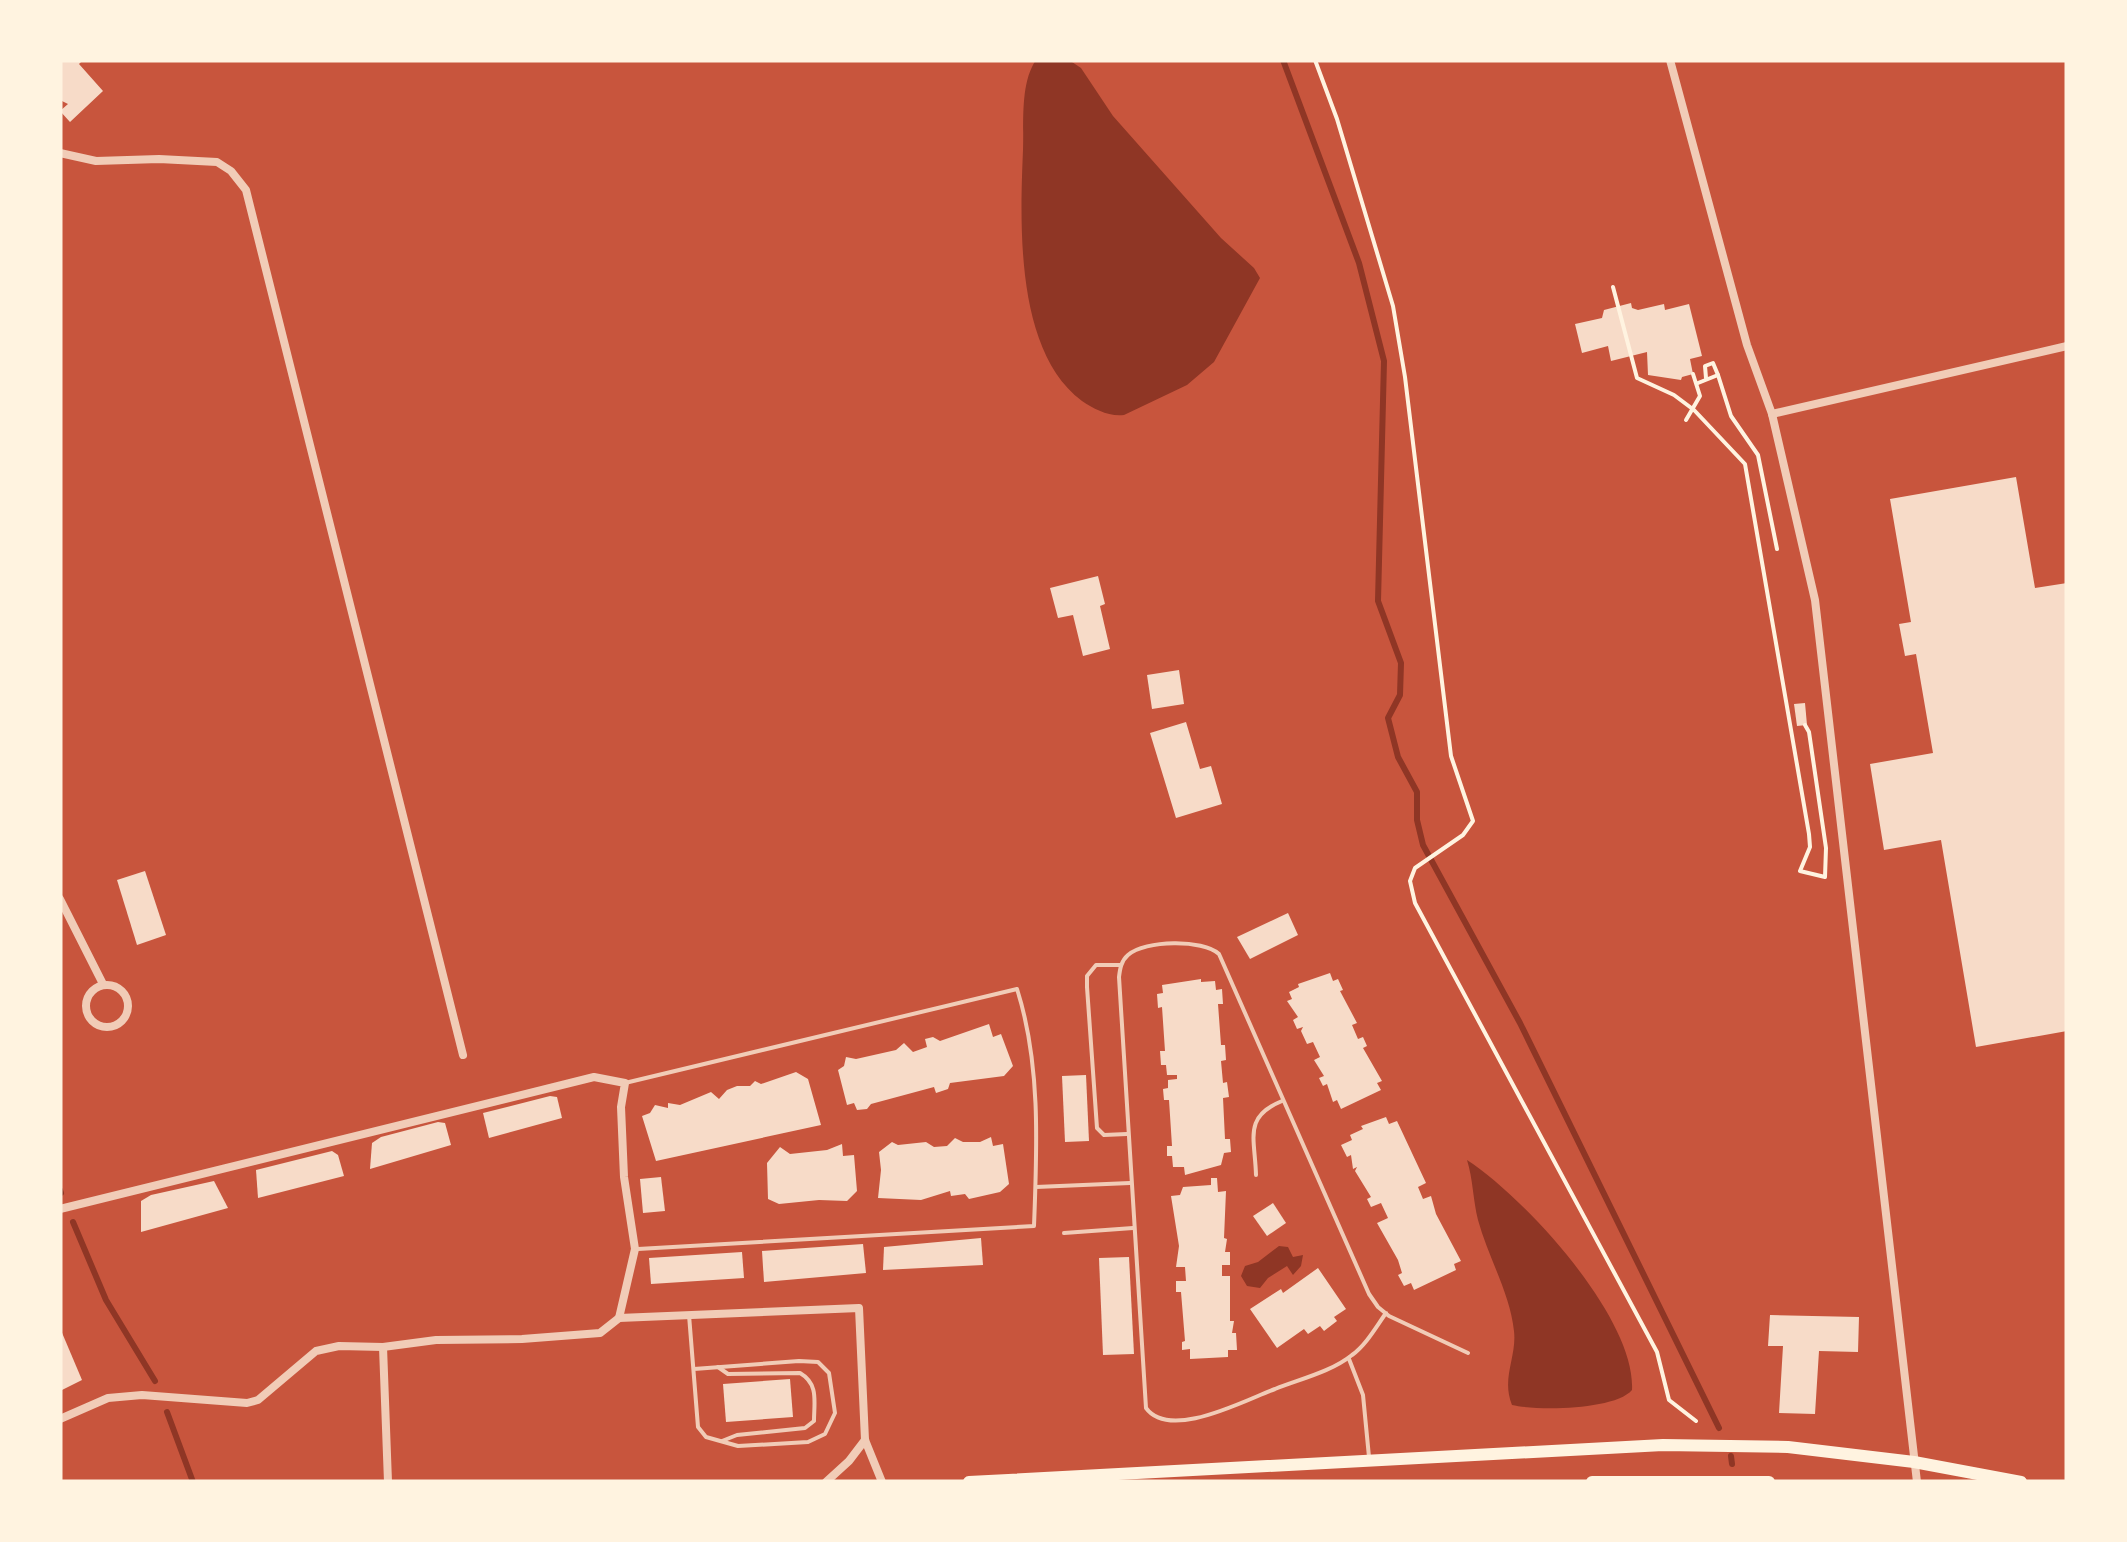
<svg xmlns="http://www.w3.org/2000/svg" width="2127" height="1542" viewBox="0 0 2127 1542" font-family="Poppins,sans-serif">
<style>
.water{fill:#8f3625}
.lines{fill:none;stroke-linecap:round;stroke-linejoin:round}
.stream{stroke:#8f3625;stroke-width:6}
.building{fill:#f7dbc8}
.path{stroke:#fff3e0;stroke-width:4}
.service{stroke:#f1ccb7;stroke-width:4}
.minor{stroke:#f1ccb7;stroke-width:8}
.trunk{stroke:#fff3e0;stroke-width:12}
</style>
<rect width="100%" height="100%" fill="#c8553d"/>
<g class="water">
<path d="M1036 60H1069L1081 68 1113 116 1221 238 1254 268 1260 278 1214 362 1187 385 1124 415C1109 417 1094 409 1082 401 1015 351 1020 224 1023 150 1024 123 1020 83 1036 60Z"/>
<path d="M1467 1160C1524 1197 1636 1318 1632 1390 1615 1410 1538 1411 1512 1405 1501 1378 1517 1357 1514 1331 1510 1293 1488 1257 1478 1220 1473 1200 1473 1179 1467 1160Z"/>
<polygon points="1279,1246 1288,1247 1293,1257 1303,1255 1301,1266 1293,1275 1287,1266 1268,1278 1260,1288 1247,1286 1241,1276 1245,1266 1258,1262"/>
</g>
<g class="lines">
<g class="stream">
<polyline points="1283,60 1359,263 1384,361 1378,601 1401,663 1400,695 1388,718 1398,757 1417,792 1417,820 1423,845 1520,1023 1719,1428"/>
<polyline points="60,1190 61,1193"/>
<polyline points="73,1222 106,1300 155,1381"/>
<polyline points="167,1412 193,1482"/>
<polyline points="1731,1456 1732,1464"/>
</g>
</g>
<g class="building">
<polygon points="60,60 83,60 79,64 103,91 70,122 60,111 68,104 62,101 60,95"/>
<polygon points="1631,303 1632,308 1638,310 1664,304 1665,310 1689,304 1702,356 1690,359 1693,374 1682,377 1681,380 1648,375 1647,352 1611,361 1608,346 1582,353 1575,324 1602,318 1604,310"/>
<polygon points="2016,477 2035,588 2067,583 2067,1031 1976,1047 1941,840 1884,850 1870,764 1933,753 1916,654 1905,656 1899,624 1911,622 1890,499"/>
<polygon points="1098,576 1105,604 1100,606 1110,649 1083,656 1073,615 1058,618 1050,588"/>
<polygon points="1179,670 1184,704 1152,709 1147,675"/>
<polygon points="1805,703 1807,725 1797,726 1794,704"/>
<polygon points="1186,722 1200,769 1211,766 1222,804 1176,818 1150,733"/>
<polygon points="145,871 166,935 137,945 117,880"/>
<polygon points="1288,913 1298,935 1250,959 1237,937"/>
<polygon points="1330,973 1333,981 1338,979 1343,990 1340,991 1357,1023 1352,1025 1358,1039 1363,1037 1367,1046 1363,1048 1382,1081 1377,1083 1381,1090 1341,1109 1337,1100 1333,1102 1327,1084 1323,1086 1319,1078 1324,1076 1314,1060 1320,1057 1313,1042 1307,1044 1301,1031 1303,1027 1297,1029 1293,1020 1298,1017 1287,1001 1292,999 1289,992 1299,987 1298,984"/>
<polygon points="1201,979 1201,982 1215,981 1216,990 1222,989 1223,1004 1218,1004 1221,1045 1225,1045 1226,1060 1221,1061 1223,1083 1227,1082 1229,1097 1223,1098 1225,1139 1230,1139 1231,1152 1224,1153 1221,1165 1185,1175 1184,1167 1173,1167 1172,1156 1167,1156 1167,1146 1172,1146 1169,1100 1164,1100 1163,1089 1168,1088 1168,1080 1177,1079 1177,1075 1167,1075 1166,1065 1161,1065 1160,1051 1165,1051 1162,1007 1158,1008 1157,994 1163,993 1162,985"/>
<polygon points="989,1024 993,1037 1001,1034 1013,1066 1004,1076 950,1083 948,1089 936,1093 934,1087 871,1104 867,1109 857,1110 854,1103 847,1105 838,1070 844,1066 846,1057 856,1059 896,1050 904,1043 913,1052 927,1047 925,1039 933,1037 940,1041"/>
<polygon points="796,1072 808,1079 821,1125 656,1161 642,1116 650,1113 655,1105 668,1108 668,1103 680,1105 711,1092 719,1099 727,1090 737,1086 750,1086 755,1081 761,1084"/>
<polygon points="1086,1075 1089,1141 1065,1142 1062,1076"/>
<polygon points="550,1096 557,1097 562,1118 489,1138 483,1113"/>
<polygon points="1386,1117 1389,1124 1397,1121 1426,1183 1418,1187 1423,1199 1431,1196 1436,1214 1461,1261 1454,1264 1456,1270 1414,1290 1411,1283 1404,1286 1398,1275 1402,1273 1398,1260 1377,1223 1388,1218 1381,1203 1371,1207 1367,1199 1371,1197 1355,1171 1357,1167 1353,1169 1351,1155 1347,1157 1341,1145 1352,1140 1350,1135 1363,1129 1361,1126"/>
<polygon points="438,1122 445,1123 451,1145 370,1169 372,1143 381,1137"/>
<polygon points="991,1137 993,1146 1003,1144 1009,1184 1000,1192 969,1199 965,1194 951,1196 950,1191 921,1200 878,1198 881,1170 879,1152 892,1142 898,1145 926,1142 934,1147 947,1146 955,1138 963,1142 980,1142"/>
<polygon points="842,1144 843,1156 854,1155 857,1191 847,1201 819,1200 779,1204 768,1199 767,1163 780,1147 790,1154 827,1150"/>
<polygon points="332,1151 338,1155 344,1176 258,1198 256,1170"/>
<polygon points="661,1177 665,1211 643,1213 640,1179"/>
<polygon points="1211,1178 1217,1178 1218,1192 1226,1191 1224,1238 1227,1239 1225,1252 1230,1252 1230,1265 1222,1265 1222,1276 1230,1276 1230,1321 1234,1321 1232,1333 1236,1333 1237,1350 1228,1350 1228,1357 1190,1359 1190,1349 1182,1350 1182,1342 1185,1341 1181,1292 1176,1292 1176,1281 1186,1281 1185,1267 1176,1267 1179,1246 1171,1196 1180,1195 1183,1187 1211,1185"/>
<polygon points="214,1181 228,1208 141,1232 141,1201 151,1195"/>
<polygon points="1273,1203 1286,1223 1267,1236 1253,1216"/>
<polygon points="981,1238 983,1265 883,1270 884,1247"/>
<polygon points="863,1244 866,1273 764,1282 762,1251"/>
<polygon points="742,1252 744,1278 651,1284 649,1258"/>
<polygon points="1129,1257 1134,1354 1103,1355 1099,1258"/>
<polygon points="1318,1268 1346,1309 1334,1317 1337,1321 1324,1331 1320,1326 1308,1334 1304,1329 1277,1348 1250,1309 1281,1289 1283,1293"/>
<polygon points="1770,1315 1859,1317 1858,1352 1819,1351 1815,1414 1779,1413 1783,1346 1768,1346"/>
<polygon points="60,1328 82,1380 60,1391"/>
<polygon points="790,1379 793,1417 726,1422 723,1384"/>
</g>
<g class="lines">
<g class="path">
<polyline points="1315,60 1337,119 1393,306 1405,377 1451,756 1473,821 1463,835 1415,868 1410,881 1415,903 1657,1352 1669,1400 1696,1421"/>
<polyline points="1613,287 1637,378 1674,395 1694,410 1745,464 1809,834 1810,847 1800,871 1825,877 1826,848 1809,732 1805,725"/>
<polyline points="1718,375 1731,416 1758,455 1777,549"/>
<polyline points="1698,383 1718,375 1713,363 1705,366 1706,378"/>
<polyline points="1686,420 1700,396 1693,374"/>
</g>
<g class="service">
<polyline points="1121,965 1096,965 1087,976 1087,987 1097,1128 1104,1135 1127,1134"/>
<path d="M625 1083 1017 989C1041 1064 1037 1148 1034 1226L638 1249"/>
<path d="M1256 1175C1255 1138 1243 1117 1282 1101"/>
<polyline points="1036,1187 1130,1183"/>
<polyline points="1064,1233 1133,1228"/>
<path d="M1386 1313C1376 1327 1366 1345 1352 1355 1331 1372 1300 1379 1275 1389 1245 1400 1170 1441 1146 1408L1119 977C1120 969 1121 961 1128 955 1145 940 1203 939 1219 954L1369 1294 1378 1307 1389 1316 1468 1353"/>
<polyline points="689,1315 698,1427 706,1437 738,1446 808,1442 825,1434 835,1413 829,1373 818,1362 799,1361 694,1369"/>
<polyline points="1349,1359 1363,1395 1369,1457"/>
<path d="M718 1367 728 1374 800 1373C819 1384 814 1402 814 1421L805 1428 737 1435 722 1441"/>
</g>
<g class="minor">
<polyline points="1670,60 1747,345 1772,414 1815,600 1917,1482"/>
<polyline points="60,153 96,161 159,159 217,162 231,171 246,190 463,1055"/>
<polyline points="1772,414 2067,346"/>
<polyline points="60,899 103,984"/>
<circle cx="107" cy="1006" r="21"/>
<polyline points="60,1209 594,1077 625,1083 621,1107 624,1177 635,1249 619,1318 600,1333 522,1339 436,1340 383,1347 339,1346 316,1351 258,1400 247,1403 142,1395 108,1398 60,1419"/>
<polyline points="619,1318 859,1308 865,1440 882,1482"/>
<polyline points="383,1347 388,1482"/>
<polyline points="826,1482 849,1461 865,1440"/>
</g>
<g class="trunk">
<polyline points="969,1482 1663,1445 1788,1447 1914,1462 2021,1482"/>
<polyline points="1592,1482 1769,1482"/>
</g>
</g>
<rect width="2127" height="1542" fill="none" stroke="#fff3e0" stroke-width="125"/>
</svg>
